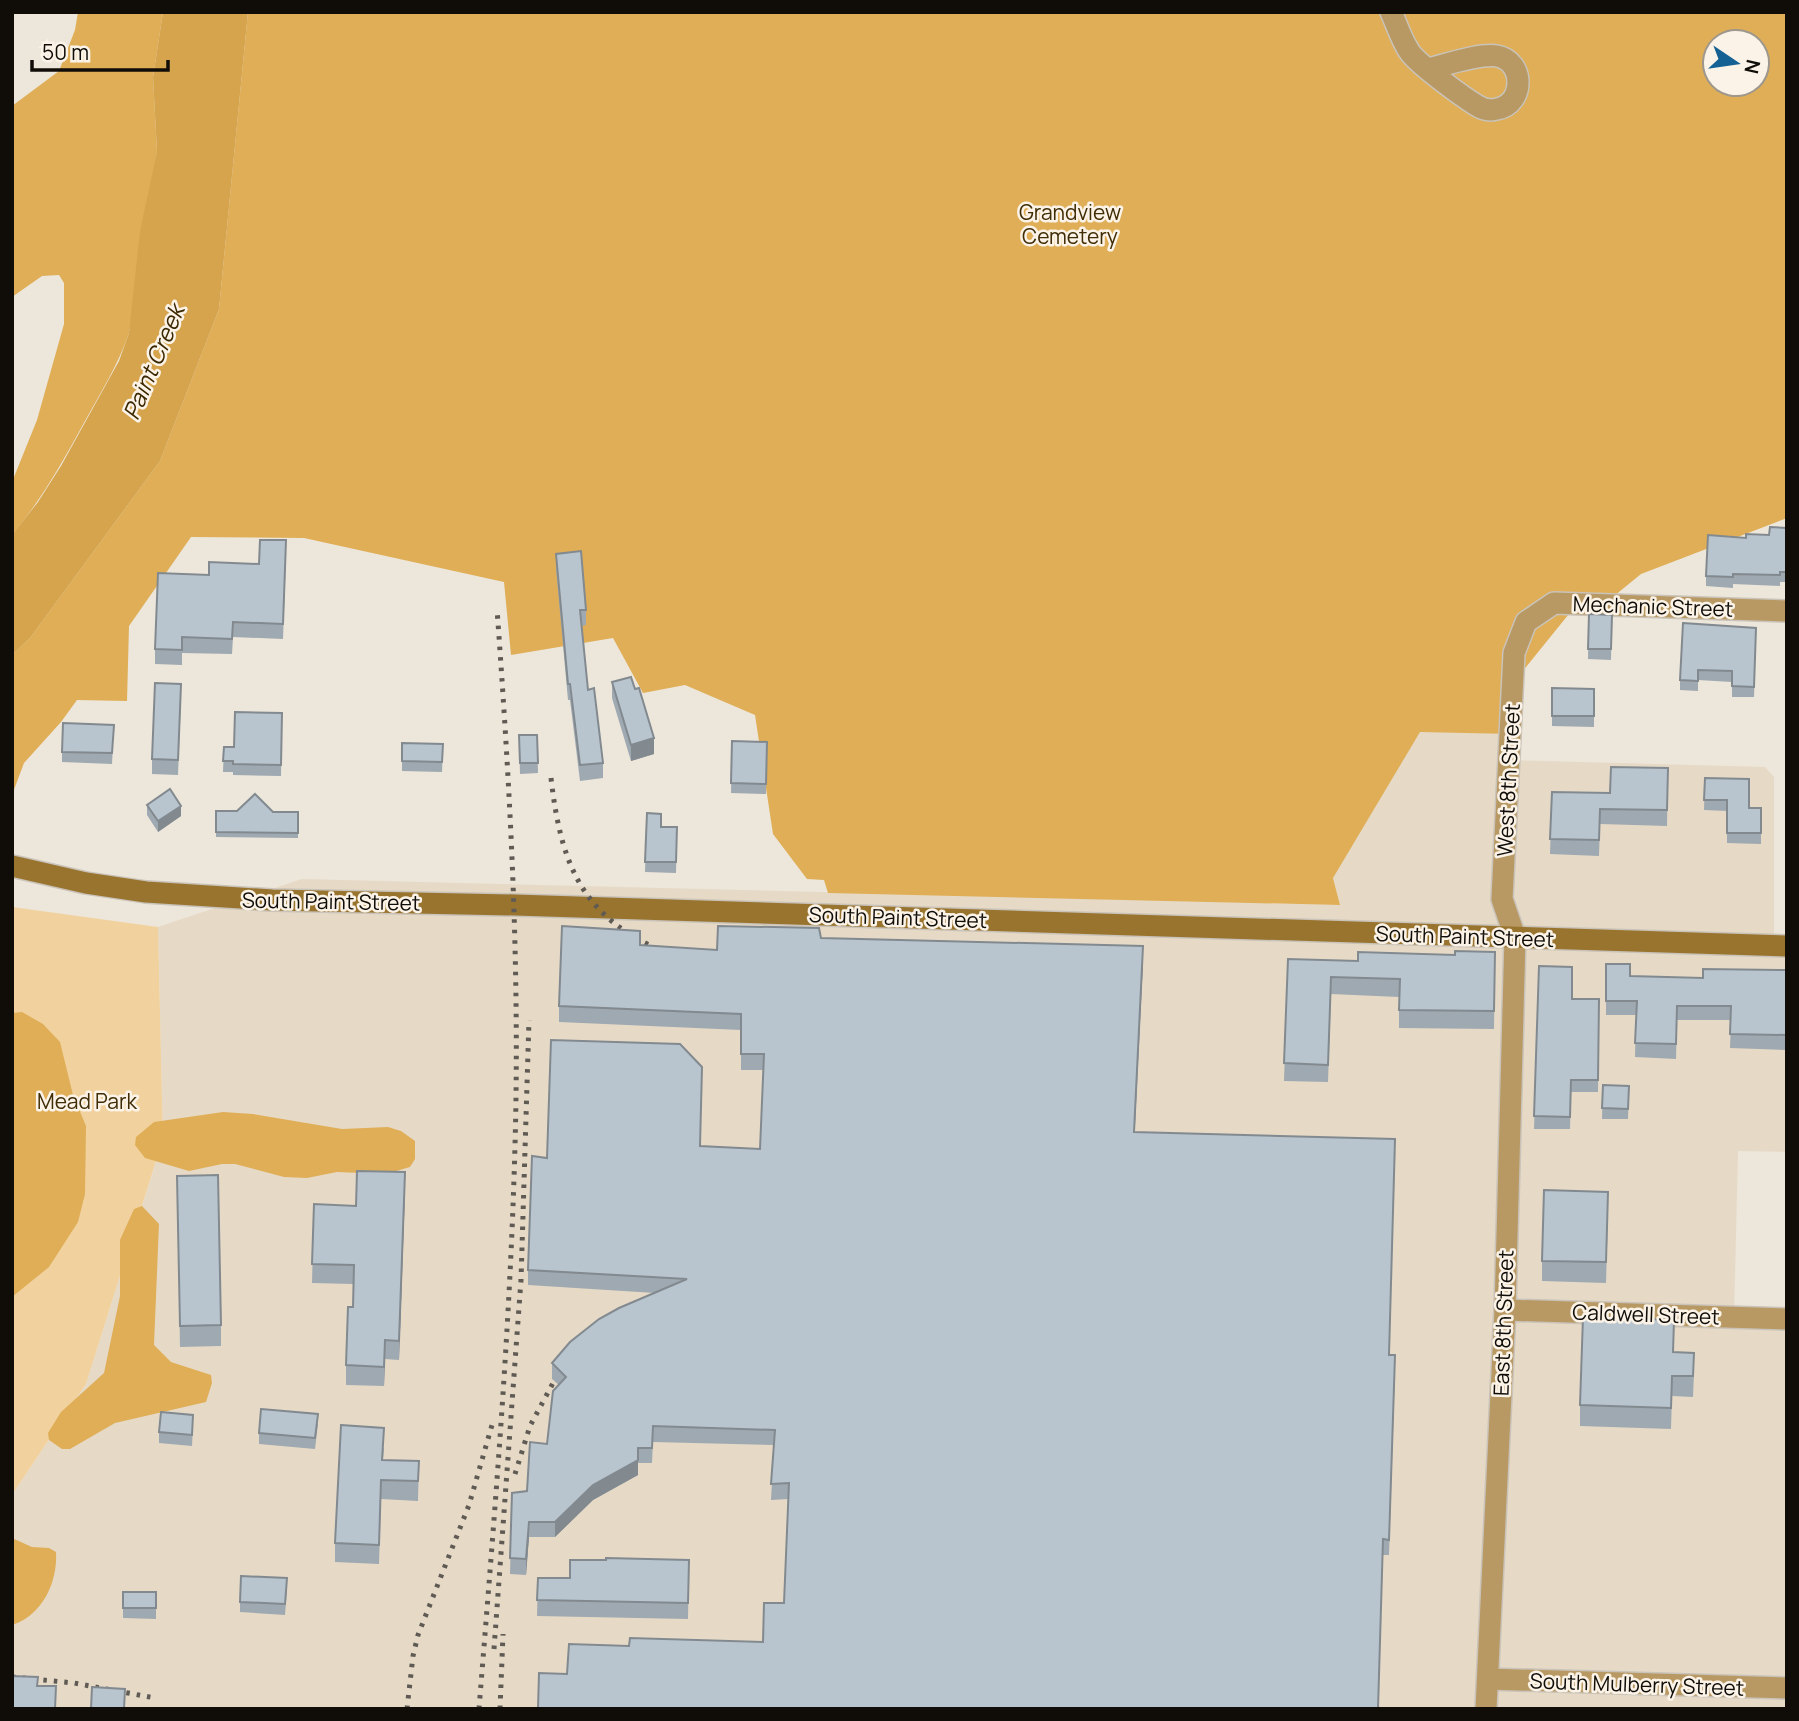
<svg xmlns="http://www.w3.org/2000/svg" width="1799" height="1721" viewBox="0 0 1799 1721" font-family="Manrope,sans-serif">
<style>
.built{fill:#e6dac7}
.green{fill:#f1d29f}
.forest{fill:#dfae57;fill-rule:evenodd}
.water{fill:#d5a44d}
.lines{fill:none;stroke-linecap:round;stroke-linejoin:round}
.street-casing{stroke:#cac3b9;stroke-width:24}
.secondary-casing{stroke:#cac3b9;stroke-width:24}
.street{stroke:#b89963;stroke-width:21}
.secondary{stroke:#99742f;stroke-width:21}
.rail{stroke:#5f5b54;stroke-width:5;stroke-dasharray:3.5 7;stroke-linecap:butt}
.wall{fill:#9fa9b1}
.shaded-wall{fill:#828a90}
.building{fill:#b9c5ce;stroke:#828a90;stroke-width:2}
.labels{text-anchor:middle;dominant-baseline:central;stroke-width:5;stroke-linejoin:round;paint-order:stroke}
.park-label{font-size:21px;fill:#402d06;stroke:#fbf3e7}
.street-label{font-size:21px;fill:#100d09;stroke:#fbf3e7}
.water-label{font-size:23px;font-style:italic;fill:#3b2700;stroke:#fbf3e7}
</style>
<rect width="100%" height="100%" fill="#ede6da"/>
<polygon class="built" points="1413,731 1510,734 1509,760 1765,767 1774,777 1774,945 1787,946 1787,1152 1738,1151 1734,1316 1787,1319 1787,1709 12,1709 12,1495 86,1384 163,1140 158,927 302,879 1340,905 1317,817"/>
<polygon class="green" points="12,907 158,927 163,1139 86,1384 12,1495"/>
<g class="forest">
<path d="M78 12H163L153 77 157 152 129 333C118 365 101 392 85 421 63 461 42 499 12 535V482L37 420 64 324V283L59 275 42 276 12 297V106L59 71 75 30Z"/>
<path d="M248 12H1787V518L1641 574 1603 605 1577 604 1513 683 1510 734 1420 732 1333 878 1340 905 828 893 824 880 807 879 773 834 755 715 685 685 643 693 613 638 511 655 504 582 304 538 191 537 129 626 127 701 77 700 61 722 24 763 12 795V655L30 638 160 461 219 309ZM1715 42H1757V84H1715Z"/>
<polygon points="22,1012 43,1024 60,1042 73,1095 86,1126 85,1194 78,1222 49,1267 12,1297 12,1013"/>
<polygon points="223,1112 253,1114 342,1129 388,1127 401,1131 415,1141 415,1159 410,1167 386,1174 337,1172 307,1178 284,1177 235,1164 222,1164 189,1171 145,1158 135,1145 136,1137 154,1122"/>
<polygon points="142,1206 159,1224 154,1345 171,1362 211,1375 212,1383 206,1402 115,1423 70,1449 62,1449 49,1440 48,1433 61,1412 104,1373 120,1296 120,1240 134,1209"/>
<path d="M12 1538 32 1547 49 1548 56 1552C58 1582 42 1616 12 1625Z"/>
</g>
<polygon class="water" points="163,12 248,12 219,309 160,461 30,638 12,655 12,535 38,502 61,466 119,361 129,333 140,231 157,152 153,77"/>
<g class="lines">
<defs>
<g id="street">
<path d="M1391 12C1397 25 1401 39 1409 51 1416 63 1463 97 1476 105 1482 109 1490 111 1497 109 1525 104 1525 61 1497 56 1479 53 1446 65 1428 69"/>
<polyline points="1505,1310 1787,1319"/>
<polyline points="1488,1679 1787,1688"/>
<polyline points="1486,1709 1505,1310 1515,937 1502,899 1514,653 1526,622 1554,603 1787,611"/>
</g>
<polyline id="secondary" points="12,866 86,883 146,892 272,900 515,905 1787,946"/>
</defs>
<use href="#street" class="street-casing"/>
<use href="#secondary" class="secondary-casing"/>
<use href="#street" class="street"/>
<use href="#secondary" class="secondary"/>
<g class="rail">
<path d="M551 778C561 864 581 918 667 953"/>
<polyline points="515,1474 530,1426 553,1383"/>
<polyline points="494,1649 521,1280 529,1020"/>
<polyline points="12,1677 74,1683 155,1698"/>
<polyline points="407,1709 413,1656 418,1635 469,1505 492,1425"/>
<path d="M479 1709C494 1521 510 1333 515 1145 520 966 510 787 497 609"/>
<polyline points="500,1709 503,1634"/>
</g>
</g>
<g class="wall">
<polygon points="1787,528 1787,582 1780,582 1780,586 1733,584 1733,588 1706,586 1706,576 1746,538 1769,535"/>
<polygon points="556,554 586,610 586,625 582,626 588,690 603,763 603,778 580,781 570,700 568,700 556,569"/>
<polygon points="286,556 283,639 233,637 232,654 182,653 182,665 155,664 155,649 209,575 259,564"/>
<polygon points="1589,614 1612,615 1611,660 1588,659"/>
<polygon points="1756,639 1754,697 1732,697 1732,682 1698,680 1698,691 1680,690 1680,680"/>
<polygon points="612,682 654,754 631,761 612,698"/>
<polygon points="1552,688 1594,689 1594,727 1552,726"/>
<polygon points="181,699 178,775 152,774 152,759"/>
<polygon points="282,713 281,776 233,775 233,772 223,772 224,747 234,747"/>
<polygon points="114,725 112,764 62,762 62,752"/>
<polygon points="519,735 537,735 538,773 520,774"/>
<polygon points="732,741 767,742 766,794 731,793"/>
<polygon points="402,743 443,744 442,772 402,771"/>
<polygon points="1668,768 1667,826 1600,824 1599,856 1550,854 1552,792 1610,793"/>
<polygon points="1705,778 1749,808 1761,808 1761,844 1727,843 1727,811 1704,810"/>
<polygon points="147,805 181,816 158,832 147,815"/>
<polygon points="216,811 298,812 298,838 216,837"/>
<polygon points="647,813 661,827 677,827 676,873 645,872"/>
<polygon points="821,938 1143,962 1134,1132 1389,1355 1395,1371 1389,1555 1383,1555 567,1674 629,1646 763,1642 784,1603 788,1499 771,1500 774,1445 653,1442 652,1463 638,1463 638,1475 593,1500 555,1537 529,1537 526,1575 510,1574 512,1493 527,1491 547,1444 559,1385 552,1379 552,1363 655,1293 528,1285 528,1270 547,1158 701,1146 760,1149 764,1070 741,1070 741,1030 559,1022 559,1006 640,945 717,950"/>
<polygon points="1495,952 1494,1029 1399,1028 1399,997 1331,994 1328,1082 1284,1081 1288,959 1358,961"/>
<polygon points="1606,964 1630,976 1703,978 1787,970 1787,1050 1730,1048 1731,1020 1677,1020 1676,1059 1635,1057 1636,1015 1606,1015"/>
<polygon points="1539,966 1572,999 1599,999 1598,1092 1571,1092 1570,1129 1534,1129"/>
<polygon points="1603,1085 1629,1086 1628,1119 1602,1119"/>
<polygon points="177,1176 221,1325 221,1346 180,1347"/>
<polygon points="405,1191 399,1360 385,1359 384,1386 346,1385 346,1365 353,1307 353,1284 312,1283 314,1204 356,1206"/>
<polygon points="1608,1213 1606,1283 1542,1281 1542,1261"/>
<polygon points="1673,1352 1694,1373 1693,1397 1672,1396 1671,1429 1580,1426 1580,1405"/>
<polygon points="318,1424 315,1449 259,1444 259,1433"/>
<polygon points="193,1425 192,1446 159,1443 159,1432"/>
<polygon points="384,1447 383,1460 419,1461 418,1501 381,1499 379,1564 335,1562 335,1543"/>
<polygon points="606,1560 689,1560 688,1619 537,1616 538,1578 570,1578"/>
<polygon points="287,1589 285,1615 240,1612 240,1602"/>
<polygon points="123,1592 156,1592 156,1619 123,1618"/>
</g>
<g class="shaded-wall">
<polygon points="654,738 654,754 631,761 631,745"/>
<polygon points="181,806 181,816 158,832 158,821"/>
<polygon points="1143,946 1143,962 1134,1147 1134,1132"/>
<polygon points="405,1172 405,1191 399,1360 399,1341"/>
<polygon points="385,1340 385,1359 384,1386 384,1367"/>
<polygon points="638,1448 638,1475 593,1500 555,1537 555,1522 593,1485"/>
<polygon points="529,1522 529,1537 526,1575 526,1559"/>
</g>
<g class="building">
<polygon points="1770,527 1787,528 1787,572 1780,572 1780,575 1733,574 1733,577 1706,576 1708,535 1746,538 1746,534 1769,535"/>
<polygon points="260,540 286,540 283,624 233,622 232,639 182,637 182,650 155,649 158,573 209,575 209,562 259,564"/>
<polygon points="581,551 586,610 580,610 588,690 594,688 603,763 580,765 570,684 568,684 556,554"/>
<polygon points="1589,614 1612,615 1611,649 1588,649"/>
<polygon points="1683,623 1756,628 1754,687 1732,686 1732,671 1698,670 1698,681 1680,680"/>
<polygon points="631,677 635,689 639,688 654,738 631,745 612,682"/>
<polygon points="155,683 181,684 178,760 152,759"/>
<polygon points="1552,688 1594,689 1594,716 1552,716"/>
<polygon points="235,712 282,713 281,765 233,764 233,761 223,761 224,747 234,747"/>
<polygon points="63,723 114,725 112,753 62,752"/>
<polygon points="519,735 537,735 538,763 520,763"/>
<polygon points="732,741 767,742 766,784 731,783"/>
<polygon points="402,743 443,744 442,762 402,761"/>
<polygon points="1611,767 1668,768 1667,810 1600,809 1599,840 1550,839 1552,792 1610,793"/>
<polygon points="1705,778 1749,779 1749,808 1761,808 1761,833 1727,833 1727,800 1704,800"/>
<polygon points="170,789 181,806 158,821 147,805"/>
<polygon points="255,794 273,812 298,812 298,833 216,832 216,811 237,811"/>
<polygon points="647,813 661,814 661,827 677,827 676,862 645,862"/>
<polygon points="562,926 640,931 640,945 717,950 718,926 819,928 821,938 1143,946 1134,1132 1395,1139 1389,1355 1395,1355 1389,1540 1383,1539 1378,1709 538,1709 539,1673 567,1674 569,1644 629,1646 630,1638 763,1642 764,1603 784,1603 789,1483 771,1484 775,1430 653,1426 652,1448 638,1448 638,1460 593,1485 555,1522 529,1522 526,1559 510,1558 512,1493 527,1491 530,1442 547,1444 553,1391 566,1377 552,1363 570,1342 599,1319 619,1308 687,1279 528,1270 532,1156 547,1158 551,1040 680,1044 702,1067 700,1146 760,1149 764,1054 741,1054 741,1014 559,1006"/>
<polygon points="1455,951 1495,952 1494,1011 1399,1010 1400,979 1331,977 1328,1065 1284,1063 1288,959 1358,961 1358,952 1455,955"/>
<polygon points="1606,964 1630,964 1630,976 1703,978 1703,969 1787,970 1787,1035 1730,1034 1731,1006 1677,1006 1676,1044 1635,1043 1637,1001 1606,1001"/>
<polygon points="1539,966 1572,967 1572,999 1599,999 1598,1080 1571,1080 1570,1117 1534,1116"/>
<polygon points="1603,1085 1629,1086 1628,1109 1602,1108"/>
<polygon points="357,1171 405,1172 399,1341 385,1340 384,1367 346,1365 348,1307 353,1307 354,1265 312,1264 314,1204 356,1206"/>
<polygon points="218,1175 221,1325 180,1326 177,1176"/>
<polygon points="1544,1190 1608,1192 1606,1262 1542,1261"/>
<polygon points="1583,1317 1674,1320 1673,1352 1694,1353 1693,1376 1672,1376 1671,1408 1580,1405"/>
<polygon points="261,1409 318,1414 315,1438 259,1433"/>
<polygon points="161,1412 193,1415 192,1435 159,1432"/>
<polygon points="341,1425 384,1428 382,1460 419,1461 418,1481 381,1480 379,1545 335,1543"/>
<polygon points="606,1558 689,1560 688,1603 537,1600 538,1578 570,1578 570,1560 606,1560"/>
<polygon points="241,1576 287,1578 285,1604 240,1602"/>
<rect x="123" y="1592" width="33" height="16"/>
<polygon points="12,1676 38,1677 37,1686 56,1686 55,1709 12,1709"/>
<polygon points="92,1687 125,1689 124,1709 91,1709"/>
</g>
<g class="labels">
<g class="park-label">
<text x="1070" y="212">Grandview<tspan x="1070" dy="24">Cemetery</tspan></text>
<text x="87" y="1101">Mead Park</text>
</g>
<g class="street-label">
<text transform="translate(1653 606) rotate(2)">Mechanic Street</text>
<text transform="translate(1508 780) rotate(-87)">West 8th Street</text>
<text transform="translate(331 901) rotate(1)">South Paint Street</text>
<text transform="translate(898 917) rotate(2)">South Paint Street</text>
<text transform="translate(1465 936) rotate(2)">South Paint Street</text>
<text transform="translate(1646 1314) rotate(2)">Caldwell Street</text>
<text transform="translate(1503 1323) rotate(-88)">East 8th Street</text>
<text transform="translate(1637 1684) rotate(2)">South Mulberry Street</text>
</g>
<g class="water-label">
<text transform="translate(153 362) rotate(-67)">Paint Creek</text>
</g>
</g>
<rect width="1799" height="1721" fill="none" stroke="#100d09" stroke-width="28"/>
<g transform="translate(1736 63) rotate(103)"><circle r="33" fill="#fbf3e7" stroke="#9d978e" stroke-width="2"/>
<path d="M0-5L12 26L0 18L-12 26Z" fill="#156194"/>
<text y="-10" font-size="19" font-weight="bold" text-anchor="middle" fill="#100d09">N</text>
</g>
<path d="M32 60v10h136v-10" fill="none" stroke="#100d09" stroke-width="3.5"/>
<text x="42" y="60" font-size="21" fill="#100d09" stroke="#fbf3e7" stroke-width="5" paint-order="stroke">50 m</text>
</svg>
